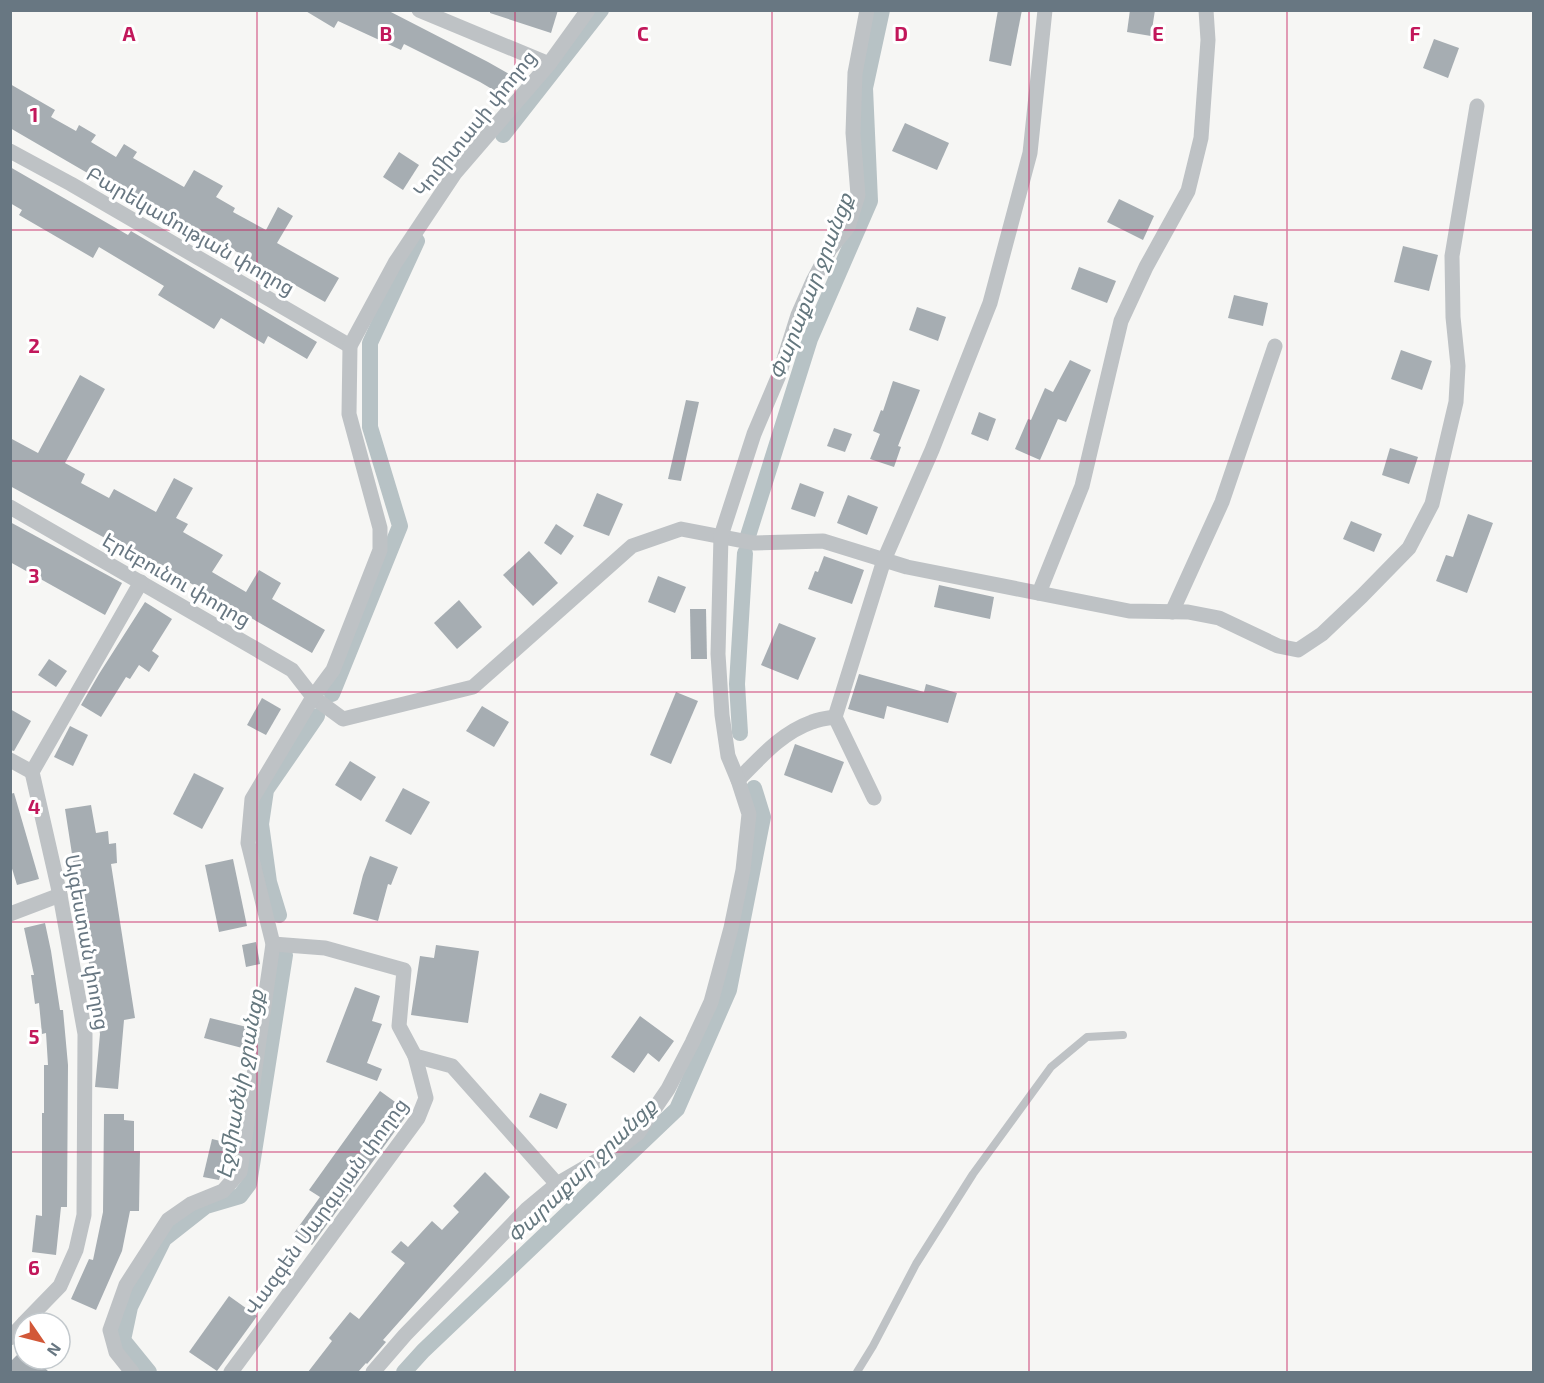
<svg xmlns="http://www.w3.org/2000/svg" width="1544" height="1383" viewBox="0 0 1544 1383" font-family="'Exo 2','Noto Sans Armenian',sans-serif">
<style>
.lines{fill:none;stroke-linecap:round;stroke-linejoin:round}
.canal{stroke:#b7c2c5;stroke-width:16}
.building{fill:#a6adb2}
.service{stroke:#bec2c5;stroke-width:8}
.minor{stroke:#bec2c5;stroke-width:15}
.grid{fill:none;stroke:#c2185b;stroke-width:1.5;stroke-opacity:0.55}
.labels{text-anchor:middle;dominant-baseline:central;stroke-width:6;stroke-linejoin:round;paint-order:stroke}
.street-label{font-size:20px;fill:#687782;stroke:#fff}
.water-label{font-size:21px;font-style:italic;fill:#64777e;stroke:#fff}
.grid-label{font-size:20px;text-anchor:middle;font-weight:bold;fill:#c2185b;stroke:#fff;stroke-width:6;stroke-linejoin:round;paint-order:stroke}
</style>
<rect width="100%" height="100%" fill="#f6f6f4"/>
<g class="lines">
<g class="canal">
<polyline points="503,135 601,10"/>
<polyline points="748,536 810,339 870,201 865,88 882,10"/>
<polyline points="332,694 400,526 370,427 370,343 417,241"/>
<polyline points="740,733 737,684 745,553"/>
<polyline points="279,915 269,882 261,824 266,790 317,716"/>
<polyline points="149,1372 123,1340 130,1307 164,1239 206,1206 240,1196 249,1184 285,955"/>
<polyline points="404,1372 423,1351 677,1109 729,990 763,817 754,788"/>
</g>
</g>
<g class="building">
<polygon points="304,10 387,10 488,62 518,79 507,98 480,82 404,44 401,50 338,21 334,28"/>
<polygon points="490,10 558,10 551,33 490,13"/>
<polygon points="998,10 1022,10 1011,66 989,61"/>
<polygon points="1130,10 1155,10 1151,36 1127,32"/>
<polygon points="1434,39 1459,48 1448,78 1423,68"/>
<polygon points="10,84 55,110 51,117 76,131 79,125 96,135 91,142 116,157 124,144 137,152 133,158 184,187 194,170 223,186 216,197 235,208 233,212 266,230 278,207 293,216 277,243 339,278 325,302 149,202 146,207 10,128"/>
<polygon points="905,123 949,143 937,170 892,151"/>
<polygon points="399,152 419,165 403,190 383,177"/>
<polygon points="10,167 128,235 131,231 317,342 307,359 268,336 264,344 221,318 214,329 158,295 164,286 99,247 93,258 19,215 22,210 10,203"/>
<polygon points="1119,199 1154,216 1143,240 1107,222"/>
<polygon points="1403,246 1438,255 1429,291 1394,282"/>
<polygon points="1079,267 1116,281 1107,303 1071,289"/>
<polygon points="1234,295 1268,303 1263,326 1228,318"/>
<polygon points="917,307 946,317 938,341 909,330"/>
<polygon points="1401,350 1432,361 1422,390 1391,379"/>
<polygon points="1070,360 1091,370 1066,422 1058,419 1040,460 1015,449 1028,419 1031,420 1045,388 1053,392"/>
<polygon points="80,375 105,389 65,463 85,474 81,483 109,498 114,489 156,512 174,478 193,488 176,518 188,524 183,532 223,555 212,572 246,592 259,570 281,583 272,599 325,630 312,653 157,564 156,566 10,486 10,438 38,453"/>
<polygon points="893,381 920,390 898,446 901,447 894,467 870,459 880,434 873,431 881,410 883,411"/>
<polygon points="686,400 699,402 681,481 668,479"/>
<polygon points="979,412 996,419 988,441 971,434"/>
<polygon points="834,428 852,434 845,452 827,446"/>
<polygon points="1390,448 1418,457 1409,484 1382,475"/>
<polygon points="800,483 824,492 815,517 791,509"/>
<polygon points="597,493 623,504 609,536 583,526"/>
<polygon points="848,495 878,507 867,535 837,523"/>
<polygon points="1468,514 1493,523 1467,593 1436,581 1446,555 1453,557"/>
<polygon points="1351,521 1382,534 1374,552 1343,539"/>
<polygon points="10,522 122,583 105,615 10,562"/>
<polygon points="556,524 574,536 561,555 544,543"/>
<polygon points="529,551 558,583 533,606 503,575"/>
<polygon points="824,556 864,570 852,604 808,589 815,571 818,572"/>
<polygon points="658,576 686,587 675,613 648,602"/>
<polygon points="939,585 994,597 990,619 934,607"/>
<polygon points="459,600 482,627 457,649 434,623"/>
<polygon points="145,602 172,619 152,651 159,656 149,672 139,665 130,679 126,677 101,717 81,705 99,674"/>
<polygon points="690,609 706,609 707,659 691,659"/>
<polygon points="779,623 816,638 798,680 761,665"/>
<polygon points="49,659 67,671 56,687 38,675"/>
<polygon points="859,674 924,692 926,684 957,693 948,723 887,706 884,719 848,709"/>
<polygon points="676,692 698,701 671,764 650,755"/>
<polygon points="262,698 281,709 266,735 247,725"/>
<polygon points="482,706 509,722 494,747 466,731"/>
<polygon points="10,709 31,721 14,751 10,750"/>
<polygon points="70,726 88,735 73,766 54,757"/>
<polygon points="795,744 844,762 832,793 784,775"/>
<polygon points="350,761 376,777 361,801 335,785"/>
<polygon points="194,773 224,788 202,829 173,814"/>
<polygon points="403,788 430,802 411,835 385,821"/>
<polygon points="14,793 39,879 17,885 10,862 10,794"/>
<polygon points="91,805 96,833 108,831 109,844 116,843 117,863 111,864 135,1018 124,1020 118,1089 95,1087 100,1034 65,809"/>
<polygon points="370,856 398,867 391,885 388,884 378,921 353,914 363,875"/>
<polygon points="233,859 247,926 219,932 205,865"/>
<polygon points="45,923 51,951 60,1010 63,1010 68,1065 67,1207 61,1207 56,1255 32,1252 36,1215 42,1216 42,1113 44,1113 44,1065 48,1065 46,1033 42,1034 39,1003 35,1004 31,975 34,975 24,928"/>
<polygon points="256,942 260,964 246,967 242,945"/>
<polygon points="436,945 479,951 468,1023 411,1015 420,956 434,958"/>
<polygon points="355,987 380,996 372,1021 382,1024 367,1063 382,1069 377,1081 326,1062"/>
<polygon points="640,1016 674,1041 659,1062 648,1053 634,1073 611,1057"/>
<polygon points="210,1018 251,1028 246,1049 204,1038"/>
<polygon points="380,1091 409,1112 312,1245 294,1233 320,1197 309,1190"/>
<polygon points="540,1093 567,1104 557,1129 529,1117"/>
<polygon points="104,1114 124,1114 124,1120 134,1121 134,1151 140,1151 139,1211 130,1211 122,1251 96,1310 71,1299 89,1259 93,1260 103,1212"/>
<polygon points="212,1139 229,1143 219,1180 203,1177"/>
<polygon points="485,1172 510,1197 383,1340 386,1342 367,1364 366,1363 358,1372 308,1372 332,1341 329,1338 350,1312 359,1319 405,1263 391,1252 401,1241 408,1247 432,1221 442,1230 459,1212 453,1206"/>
<polygon points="229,1296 257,1316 217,1371 189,1352"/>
<polygon points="24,1348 24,1359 35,1359 49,1372 10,1372 10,1362"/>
</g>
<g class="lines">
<polyline class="service" points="857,1372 873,1346 916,1264 973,1174 1051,1067 1087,1037 1123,1035"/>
<g class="minor">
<polyline points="419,10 549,64"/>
<polyline points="10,151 71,184 350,346"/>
<polyline points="10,507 292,670 313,697 343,719 473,687 632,546 681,529 754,543 823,541 907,567 1129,611 1188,612 1219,618 1278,646 1298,650 1322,634 1362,596 1409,548 1432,504 1456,402 1458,366 1453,317 1452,256 1477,106"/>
<polyline points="1039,593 1082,486 1121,321 1146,267 1188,191 1201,138 1208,40 1206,10"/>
<polyline points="1172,612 1222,502 1275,346"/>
<polyline points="10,760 32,772"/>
<path d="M738 780C760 758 781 733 812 722 819 719 827 718 835 717"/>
<polyline points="874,798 835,717 884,560 932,450 990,303 1030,153 1045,10"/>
<polyline points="10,914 60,895"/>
<polyline points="273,944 325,948 404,970 399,1026 415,1056 452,1066 557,1184"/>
<polyline points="24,1323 60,1286 76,1250 84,1215 85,1034 60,895 32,772 141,582"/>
<polyline points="10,1338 24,1323"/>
<polyline points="132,1372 116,1352 110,1330 126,1285 168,1220 191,1204 223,1191 240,1172 273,944 248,843 252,799 313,697 333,670 380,550 380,528 349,414 350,346 395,263 455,173 549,64 588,10"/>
<polyline points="231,1372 418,1118 426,1098 415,1056"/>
<polyline points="373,1372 405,1335 527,1209 557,1184 619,1148 638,1133 668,1089 692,1043 711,1002 731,928 743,870 749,814 738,780 728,756 722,715 718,654 721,536 754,434 779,375 798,315 813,281 830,249 848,227 858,195 853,133 855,73 867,10"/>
</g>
</g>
<path class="grid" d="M257 10V1372M515 10V1372M772 10V1372M1029 10V1372M1287 10V1372M10 230H1534M10 461H1534M10 692H1534M10 922H1534M10 1152H1534"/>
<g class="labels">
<g class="street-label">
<text transform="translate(474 123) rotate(-51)">Կոմիտասի փողոց</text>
<text transform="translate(191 230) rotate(30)">Բարեկամության փողոց</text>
<text transform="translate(177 579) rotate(30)">Էրեբունու փողոց</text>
<text transform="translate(88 942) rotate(80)">Այգեստան փողոց</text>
<text transform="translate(325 1206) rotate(-54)">Վազգեն Սարգսյան փողոց</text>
</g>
<g class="water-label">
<text transform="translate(810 286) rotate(-69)">Փարաքար ջրանցք</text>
<text transform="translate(239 1084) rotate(-80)">Էջմիածնի ջրանցք</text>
<text transform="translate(581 1170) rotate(-44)">Փարաքար ջրանցք</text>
</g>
</g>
<g class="grid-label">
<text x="129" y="41">A</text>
<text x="386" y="41">B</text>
<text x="643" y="41">C</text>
<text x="901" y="41">D</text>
<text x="1158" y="41">E</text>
<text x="1415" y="41">F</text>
<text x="34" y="122">1</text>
<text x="34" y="353">2</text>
<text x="34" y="583">3</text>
<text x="34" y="814">4</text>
<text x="34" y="1044">5</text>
<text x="34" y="1275">6</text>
</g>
<rect width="1544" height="1383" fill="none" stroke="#687782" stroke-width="24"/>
<g transform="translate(42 1341) rotate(125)"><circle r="28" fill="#ffffff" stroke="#c3c9cd" stroke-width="1.5"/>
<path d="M0-4.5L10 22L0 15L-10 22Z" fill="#d25838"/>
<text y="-9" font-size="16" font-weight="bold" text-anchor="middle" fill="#687782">N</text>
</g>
</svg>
